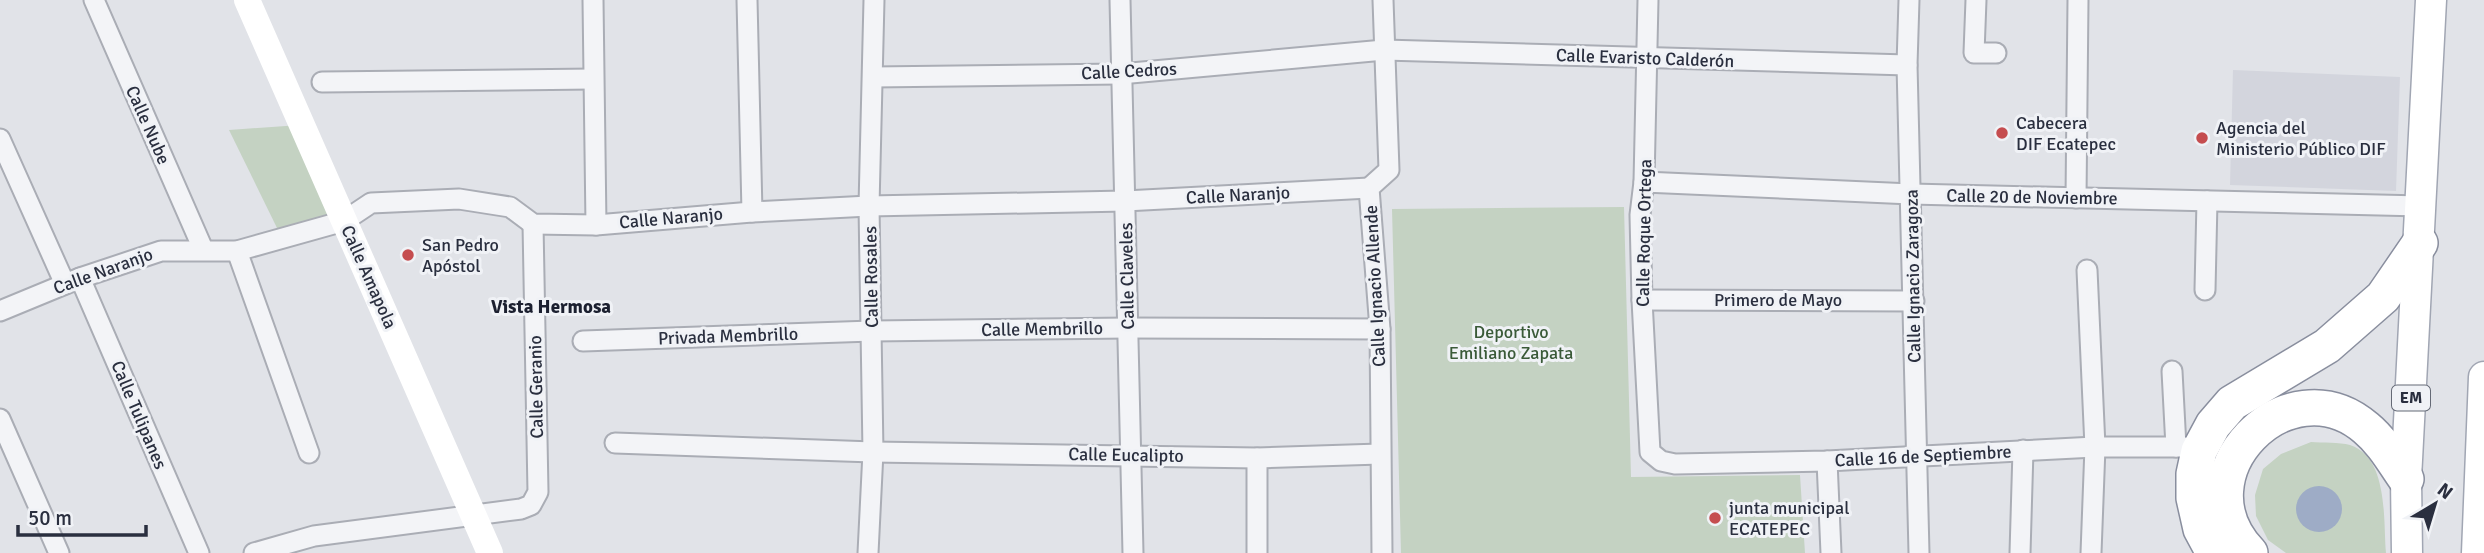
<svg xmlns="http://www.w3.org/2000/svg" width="2484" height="553" viewBox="0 0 2484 553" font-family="Signika,sans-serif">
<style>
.built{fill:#d3d5dd}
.green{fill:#c4d2c2}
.water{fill:#9eacc6}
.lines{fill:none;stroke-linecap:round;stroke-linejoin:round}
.street-casing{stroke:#aaadb5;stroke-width:23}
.primary-casing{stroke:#a1a6b3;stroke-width:33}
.highway-casing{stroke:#898e9e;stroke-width:38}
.street{stroke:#f3f4f7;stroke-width:19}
.secondary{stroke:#fff;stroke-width:26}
.primary{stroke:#fff;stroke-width:30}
.highway{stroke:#fff;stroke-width:35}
.poi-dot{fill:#c54d4f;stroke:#f0f2f6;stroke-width:2.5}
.labels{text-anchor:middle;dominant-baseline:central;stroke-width:6;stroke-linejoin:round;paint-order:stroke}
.shield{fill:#f0f2f6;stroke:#656a76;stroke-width:2}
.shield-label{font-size:16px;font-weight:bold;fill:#2a2f3f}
.street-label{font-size:18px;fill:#2a2f3f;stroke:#f0f2f6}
.poi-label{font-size:18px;fill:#2a2f3f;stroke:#f0f2f6;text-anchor:start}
.park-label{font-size:18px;fill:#3a5a38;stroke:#f0f2f6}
.neighbourhood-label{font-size:19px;font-weight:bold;fill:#1c2030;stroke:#f0f2f6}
</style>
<rect width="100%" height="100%" fill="#e1e3e8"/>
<polygon class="built" points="2233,70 2400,77 2396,191 2230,185"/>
<g class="green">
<polygon points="300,125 344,228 278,230 229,130"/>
<polygon points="1624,207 1631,477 1800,475 1805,553 1401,553 1392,209"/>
<path d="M2311 442C2323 443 2339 442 2350 445 2389 458 2383 521 2386 553H2286L2268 540 2256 516 2255 495 2263 469 2281 454Z"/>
</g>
<circle class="water" cx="2319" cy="509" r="23"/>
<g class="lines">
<defs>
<g id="street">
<polyline points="94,0 203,249"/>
<polyline points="593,0 596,225"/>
<polyline points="747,0 752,212"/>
<polyline points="1120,0 1133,553"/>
<polyline points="1648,0 1644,182 1640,215 1642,300 1650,452 1661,461 1675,464 1827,461 2095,447 2185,447"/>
<polyline points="1909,0 1907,65 1919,553"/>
<polyline points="1976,0 1974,53 1996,53"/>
<polyline points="873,77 1120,74 1384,50 1907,65"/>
<polyline points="322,82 593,79"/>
<polyline points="0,139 65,284"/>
<polyline points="1644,182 1911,194 2421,206"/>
<polyline points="2076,198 2078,0"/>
<polyline points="237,251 309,453"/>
<polyline points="2087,270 2095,447 2091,553"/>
<polyline points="80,278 199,553"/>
<polyline points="2205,290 2207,201"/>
<polyline points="1642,300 1914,301"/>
<polyline points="0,311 80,278 161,251 237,251 344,221 371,203 459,199 510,207 533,224 596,225 752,212 869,206 1125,201 1369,188"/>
<polyline points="583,341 872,331 1128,328 1380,329"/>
<polyline points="2172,371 2176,447"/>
<polyline points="0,419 59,553"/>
<polyline points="615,443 873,452 1257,458 1380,454"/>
<polyline points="1257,458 1257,553"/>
<polyline points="1827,461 1831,553"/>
<polyline points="254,553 314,536 521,509 531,505 538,492 533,224"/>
<polyline points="868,553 873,452 869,206 874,0"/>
<polyline points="1382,553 1380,329 1369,188 1389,170 1383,0"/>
<polyline points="2020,553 2023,450"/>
</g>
<g id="primary">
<polyline points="2407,553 2406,479 2431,0"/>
<polyline points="2477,553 2484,377"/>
</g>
<g id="highway">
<polyline points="2214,553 2201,529 2194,498 2194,474 2199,451 2213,425 2232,403 2327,346 2383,297 2420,243"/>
<path d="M2250 553C2175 475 2288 361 2366 428 2383 442 2394 462 2406 479"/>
</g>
</defs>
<use href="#street" class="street-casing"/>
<use href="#primary" class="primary-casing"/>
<use href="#highway" class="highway-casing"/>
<use href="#street" class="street"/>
<polyline class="secondary" points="247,0 490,553"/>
<use href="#primary" class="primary"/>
<use href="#highway" class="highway"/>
</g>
<g class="poi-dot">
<circle cx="2002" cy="133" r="7"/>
<circle cx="2202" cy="138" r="7"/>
<circle cx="408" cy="255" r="7"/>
<circle cx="1715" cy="518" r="7"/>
</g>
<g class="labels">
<rect class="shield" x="2392" y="385.5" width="38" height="25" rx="5"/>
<g class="shield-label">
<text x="2411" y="398">EM</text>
</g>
<g class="street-label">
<text transform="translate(1645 58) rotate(2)">Calle Evaristo Calderón</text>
<text transform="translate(1129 71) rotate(-3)">Calle Cedros</text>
<text transform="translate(148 125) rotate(66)">Calle Nube</text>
<text transform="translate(1238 195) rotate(-3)">Calle Naranjo</text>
<text transform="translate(2032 197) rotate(1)">Calle 20 de Noviembre</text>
<text transform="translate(671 218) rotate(-5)">Calle Naranjo</text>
<text transform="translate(1644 233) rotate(-89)">Calle Roque Ortega</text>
<text transform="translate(103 271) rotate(-20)">Calle Naranjo</text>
<text transform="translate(1127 276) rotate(-91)">Calle Claveles</text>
<text transform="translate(1913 276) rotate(-91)">Calle Ignacio Zaragoza</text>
<text transform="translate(369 277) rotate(66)">Calle Amapola</text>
<text transform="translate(871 277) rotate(-91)">Calle Rosales</text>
<text transform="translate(1375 286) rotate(-93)">Calle Ignacio Allende</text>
<text x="1778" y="300">Primero de Mayo</text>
<text transform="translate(1042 329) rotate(-1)">Calle Membrillo</text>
<text transform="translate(728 336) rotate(-2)">Privada Membrillo</text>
<text transform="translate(536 387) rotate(-91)">Calle Geranio</text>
<text transform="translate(139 415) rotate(67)">Calle Tulipanes</text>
<text transform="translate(1126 455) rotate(1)">Calle Eucalipto</text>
<text transform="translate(1923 456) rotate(-3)">Calle 16 de Septiembre</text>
</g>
<g class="poi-label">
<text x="2016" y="123">Cabecera<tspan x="2016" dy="21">DIF Ecatepec</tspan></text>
<text x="2216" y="128">Agencia del<tspan x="2216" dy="21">Ministerio Público DIF</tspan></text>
<text x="422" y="245">San Pedro<tspan x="422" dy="21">Apóstol</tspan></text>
<text x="1729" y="508">junta municipal<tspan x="1729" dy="21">ECATEPEC</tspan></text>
</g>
<g class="park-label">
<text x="1511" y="332">Deportivo<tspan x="1511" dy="21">Emiliano Zapata</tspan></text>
</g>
<g class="neighbourhood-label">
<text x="551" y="307">Vista Hermosa</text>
</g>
</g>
<g transform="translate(2435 504) rotate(38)" stroke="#f0f2f6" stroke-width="5" paint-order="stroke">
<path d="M0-5L12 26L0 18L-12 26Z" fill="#2a2f3f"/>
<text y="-10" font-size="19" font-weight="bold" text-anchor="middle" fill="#2a2f3f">N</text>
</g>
<path d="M18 525v10h128v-10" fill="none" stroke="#2a2f3f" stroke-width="3.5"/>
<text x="28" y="525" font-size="21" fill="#2a2f3f" stroke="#f0f2f6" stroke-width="5" paint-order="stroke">50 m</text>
</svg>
